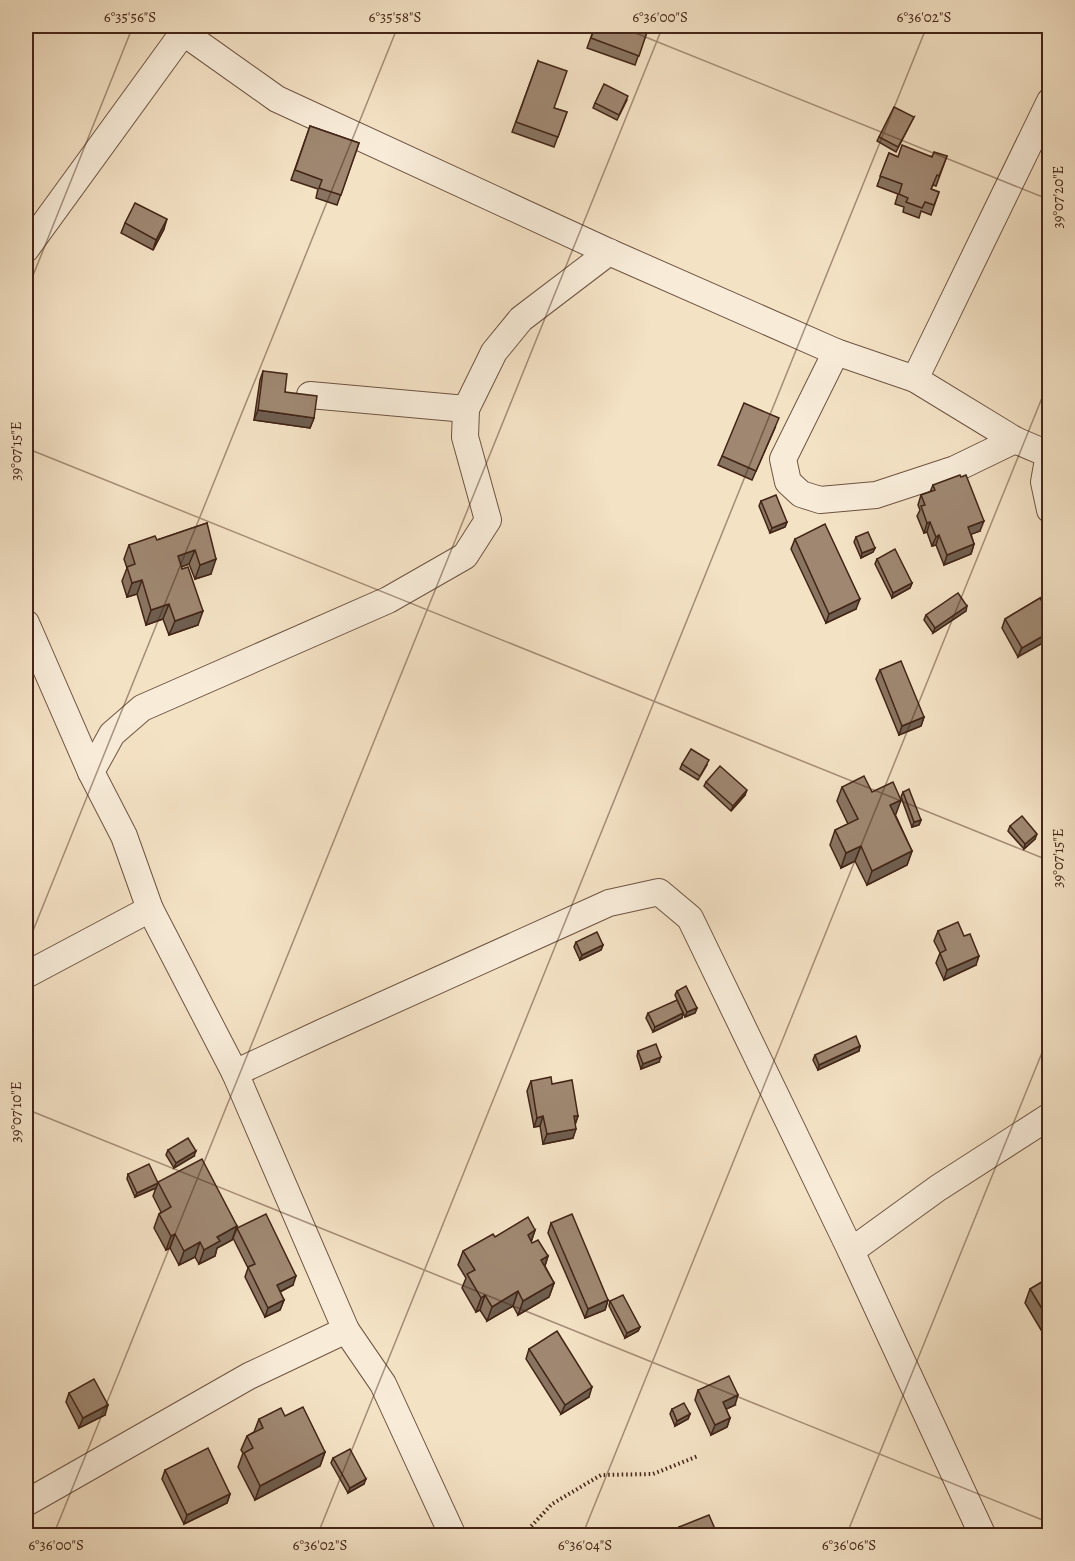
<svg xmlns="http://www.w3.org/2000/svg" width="1075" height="1561" viewBox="0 0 1075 1561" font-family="Alegreya,serif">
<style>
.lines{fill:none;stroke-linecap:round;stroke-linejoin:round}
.street-casing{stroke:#6e5442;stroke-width:28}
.path{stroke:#422516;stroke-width:4;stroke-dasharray:1.5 3;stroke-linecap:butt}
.street{stroke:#f8ecd9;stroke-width:26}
.wall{fill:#897461;stroke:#422516;stroke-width:1.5}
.shaded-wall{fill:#6f5e4f;stroke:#422516;stroke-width:1.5}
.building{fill:#9f8771;stroke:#422516;stroke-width:1.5}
.ticks{fill:none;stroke:#422516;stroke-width:1.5;stroke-opacity:0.45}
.neatline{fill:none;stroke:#422516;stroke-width:2}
.ticks-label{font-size:15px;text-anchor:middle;fill:#422516}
</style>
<rect width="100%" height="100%" fill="#f4e2c5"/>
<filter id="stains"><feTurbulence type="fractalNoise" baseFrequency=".00333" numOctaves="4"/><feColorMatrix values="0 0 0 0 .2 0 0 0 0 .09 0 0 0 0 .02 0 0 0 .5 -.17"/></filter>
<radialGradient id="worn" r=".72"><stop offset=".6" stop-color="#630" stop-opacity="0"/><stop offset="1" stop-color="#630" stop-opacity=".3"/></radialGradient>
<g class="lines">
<defs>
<g id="street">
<polyline points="184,33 277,99 609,252 836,352 915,379 1015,440 1050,455"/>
<polyline points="26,249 188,26"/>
<polyline points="836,352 783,459 788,482 801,494 820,500 876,495 955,469 1015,440"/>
<polyline points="915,379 1050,101"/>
<polyline points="310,395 466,409"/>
<polyline points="1049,454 1044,482 1050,510"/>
<polyline points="26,623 91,772 124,836 150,909 235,1073 346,1330 383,1384 453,1536"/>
<polyline points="91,772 112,734 142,708 388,600 465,556 488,520 465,437 466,409 494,352 521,319 609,252"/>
<polyline points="26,975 150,909"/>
<polyline points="235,1073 323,1032 609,903 659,892 690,918 851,1251 983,1536"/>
<polyline points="851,1251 938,1188 1050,1116"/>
<polyline points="26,1503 249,1376 346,1330"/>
</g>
</defs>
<use href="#street" class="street-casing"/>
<polyline class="path" points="522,1536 552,1504 601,1475 653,1474 698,1456"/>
<use href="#street" class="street"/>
</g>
<g class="wall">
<polygon points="595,26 649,26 635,65 587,48"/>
<polygon points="538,61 554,108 567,112 554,147 512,132"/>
<polygon points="627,100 617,120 593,108 595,103"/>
<polygon points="914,117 896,152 877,141 879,137"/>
<polygon points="310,126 359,143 337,205 316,198 318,189 291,180"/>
<polygon points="889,153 898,157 947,156 936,186 933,185 931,189 939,192 931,215 921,211 919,218 903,212 904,207 895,204 898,194 877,186"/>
<polygon points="125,223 164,229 153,250 121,233"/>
<polygon points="263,371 314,418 310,428 254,420 260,380"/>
<polygon points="775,428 752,480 718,465 722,456"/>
<polygon points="933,485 980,531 971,534 974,544 971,554 944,565 936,545 932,546 927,532 924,533 917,516 920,510 918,505 921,495 930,492"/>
<polygon points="761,501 787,522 785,527 770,533 759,506"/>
<polygon points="207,523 211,574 195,579 189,564 181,567 198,625 169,635 163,619 146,625 137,594 127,597 122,581 127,568 124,559 129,545 157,540"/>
<polygon points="856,537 875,548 873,552 861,558 854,542"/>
<polygon points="795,539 856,609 826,623 791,549"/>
<polygon points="877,559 912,583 910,588 892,598 875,564"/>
<polygon points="1040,598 1018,657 1002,628 1005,619"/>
<polygon points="966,611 933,633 924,620 926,615"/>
<polygon points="880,670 924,717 921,726 899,735 876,679"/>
<polygon points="682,764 707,765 698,780 680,769"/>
<polygon points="706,782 745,795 731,811 704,786"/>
<polygon points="842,787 872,792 901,800 895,814 912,851 907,865 867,885 855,861 841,868 830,845 835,830 848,824 837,801"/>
<polygon points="903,792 921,820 919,825 912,827 901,797"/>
<polygon points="1010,826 1035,839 1024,849 1008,831"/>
<polygon points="938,931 976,965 944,980 936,963 940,953 934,941"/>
<polygon points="576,942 603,945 601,950 580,960 574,947"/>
<polygon points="677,991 697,1008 695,1013 685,1017 683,1013 682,1018 653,1032 646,1018 648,1013 683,1013 675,995"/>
<polygon points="860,1046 859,1051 818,1070 813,1060 815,1055"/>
<polygon points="638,1051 659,1062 641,1069 637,1056"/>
<polygon points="531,1081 552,1084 578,1116 575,1124 573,1138 543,1144 540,1126 534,1127 527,1091"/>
<polygon points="168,1150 194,1156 174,1168 166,1155"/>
<polygon points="128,1174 158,1183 156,1188 135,1197 127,1179"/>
<polygon points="158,1182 237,1226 232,1240 217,1248 215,1256 199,1264 195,1257 179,1265 170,1248 166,1250 154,1228 159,1214 161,1212 153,1196"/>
<polygon points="551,1223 608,1300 605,1310 585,1318 548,1233"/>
<polygon points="237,1228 293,1285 280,1292 284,1300 280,1310 265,1317 245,1277 248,1268 233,1238"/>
<polygon points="535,1230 531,1242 548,1256 545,1266 554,1283 549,1297 518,1315 513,1306 487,1321 480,1310 476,1312 462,1288 466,1278 458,1265 463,1251 495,1237"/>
<polygon points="1050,1277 1050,1345 1025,1303 1030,1289"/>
<polygon points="610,1301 640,1327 638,1331 625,1338 609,1306"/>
<polygon points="529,1349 589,1397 561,1414 526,1359"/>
<polygon points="698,1390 735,1405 726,1409 730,1418 727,1427 711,1435 695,1400"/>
<polygon points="69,1393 105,1415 79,1428 66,1402"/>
<polygon points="672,1409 690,1414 688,1419 675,1426 670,1414"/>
<polygon points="285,1416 325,1452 320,1466 255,1500 238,1467 243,1453 241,1450 247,1436 254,1432 259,1419"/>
<polygon points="333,1458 364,1484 348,1493 331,1463"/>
<polygon points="165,1470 230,1494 227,1503 184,1524 162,1479"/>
<polygon points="679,1527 718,1536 676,1536"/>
</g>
<g class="shaded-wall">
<polygon points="167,219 164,229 153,250 156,240"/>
<polygon points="258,410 314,418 310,428 254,420"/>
<polygon points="984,521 980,531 964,537 968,527"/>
<polygon points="787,522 785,527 770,533 772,528"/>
<polygon points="930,522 927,532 924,533 927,523"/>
<polygon points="939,535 936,545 932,546 936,537"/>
<polygon points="974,544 971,554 944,565 947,555"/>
<polygon points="875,548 873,552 861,558 862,553"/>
<polygon points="195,550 189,564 173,570 178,556"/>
<polygon points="216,559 211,574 195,579 200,565"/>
<polygon points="142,580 137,594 127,597 132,583"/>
<polygon points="912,583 910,588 892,598 893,593"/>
<polygon points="860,599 856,609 826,623 829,614"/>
<polygon points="169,604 163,619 146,625 151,610"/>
<polygon points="967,606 966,611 933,633 935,628"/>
<polygon points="203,611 198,625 169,635 175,621"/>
<polygon points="1050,632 1050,639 1018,657 1022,648"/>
<polygon points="924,717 921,726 899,735 902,726"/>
<polygon points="747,790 745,795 731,811 733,806"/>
<polygon points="901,800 896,814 885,819 890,805"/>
<polygon points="921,820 919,825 912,827 914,822"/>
<polygon points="1037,834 1035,839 1024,849 1025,844"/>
<polygon points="861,846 855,861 841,868 846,853"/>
<polygon points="912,851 907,865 867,885 872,871"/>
<polygon points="603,945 601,950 580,960 582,955"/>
<polygon points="979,956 976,965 944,980 947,970"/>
<polygon points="697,1008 695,1013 685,1017 687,1012"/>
<polygon points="683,1013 682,1018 653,1032 655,1027"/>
<polygon points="32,1041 30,1046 26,1049 26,1045"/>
<polygon points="860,1046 859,1051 818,1070 819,1065"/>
<polygon points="661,1057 659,1062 641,1069 643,1064"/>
<polygon points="543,1116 540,1126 534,1127 537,1118"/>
<polygon points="574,1116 578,1116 575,1125"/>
<polygon points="576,1129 573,1138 543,1144 547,1134"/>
<polygon points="196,1151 194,1156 174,1168 176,1163"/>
<polygon points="158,1183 156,1188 135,1197 137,1193"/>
<polygon points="237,1226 232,1240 217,1248 215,1256 199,1264 204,1250 217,1237"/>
<polygon points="535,1230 530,1245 528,1235"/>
<polygon points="175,1234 170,1248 166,1250 171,1236"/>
<polygon points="200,1242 195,1257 179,1265 184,1251"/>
<polygon points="548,1256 543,1271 541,1260"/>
<polygon points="296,1276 293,1285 273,1295 277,1285"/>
<polygon points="554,1283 549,1297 518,1315 523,1301"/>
<polygon points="518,1291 513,1306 487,1321 492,1307"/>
<polygon points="485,1295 480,1310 476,1312 481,1298"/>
<polygon points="284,1300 280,1310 265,1317 268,1308"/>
<polygon points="608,1300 605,1310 585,1318 588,1309"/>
<polygon points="640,1327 638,1331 625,1338 627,1333"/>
<polygon points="592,1387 589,1397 561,1414 565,1405"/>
<polygon points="738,1395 735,1405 720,1412 723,1402"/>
<polygon points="108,1405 105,1415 79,1428 83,1418"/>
<polygon points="690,1414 688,1419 675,1426 677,1421"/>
<polygon points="730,1418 727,1427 711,1435 715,1425"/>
<polygon points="325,1452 320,1466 255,1500 260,1486"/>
<polygon points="366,1479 364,1484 348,1493 350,1488"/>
<polygon points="230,1494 227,1503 184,1524 187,1515"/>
</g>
<g class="building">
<polygon points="595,26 649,26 639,56 591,38"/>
<polygon points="538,61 567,71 554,108 567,112 558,137 516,122"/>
<polygon points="604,84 628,96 619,115 595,103"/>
<polygon points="894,107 914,117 898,147 879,137"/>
<polygon points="310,126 359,143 341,195 319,188 322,180 295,170"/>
<polygon points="902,145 932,157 934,152 947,156 939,176 937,175 931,189 939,192 934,205 925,202 922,208 906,202 908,198 899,194 902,184 880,176 889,153 898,157"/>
<polygon points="135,203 167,219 156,240 125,223"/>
<polygon points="263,371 287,374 285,392 317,396 314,418 258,410"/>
<polygon points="744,403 779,418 756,471 722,456"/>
<polygon points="960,475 961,477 966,475 984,521 968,527 974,544 947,555 939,535 936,537 930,522 927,523 921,506 925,505 921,495 935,490 933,485"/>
<polygon points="776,495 787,522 772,528 761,501"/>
<polygon points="207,523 216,559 200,565 195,550 178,556 182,569 188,567 203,611 175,621 169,604 151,610 142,580 132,583 127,567 135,564 129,545 155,536 157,540"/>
<polygon points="825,524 860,599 829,614 795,539"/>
<polygon points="868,532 875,548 862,553 856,537"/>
<polygon points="895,549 912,583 893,593 877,559"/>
<polygon points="958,593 967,606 935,628 926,615"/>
<polygon points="1040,598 1050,615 1050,632 1022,648 1005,619"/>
<polygon points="901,661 924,717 902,726 880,670"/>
<polygon points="691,749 709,760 700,776 682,764"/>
<polygon points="720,766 747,790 733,806 706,782"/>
<polygon points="864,776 872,792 893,782 901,800 890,805 912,851 872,871 861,846 846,853 835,830 858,819 842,787"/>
<polygon points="909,789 921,820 914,822 903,792"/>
<polygon points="1022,816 1037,834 1025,844 1010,826"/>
<polygon points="958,922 964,936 970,934 979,956 947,970 940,953 946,950 938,931"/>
<polygon points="597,932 603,945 582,955 576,942"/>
<polygon points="686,986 697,1008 687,1012 677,991"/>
<polygon points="677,1000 683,1013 655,1027 648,1013"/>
<polygon points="26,1031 32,1041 26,1045"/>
<polygon points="856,1036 860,1046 819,1065 815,1055"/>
<polygon points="656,1044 661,1057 643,1064 638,1051"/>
<polygon points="551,1077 552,1084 572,1080 578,1116 574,1116 576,1129 547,1134 543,1116 537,1118 531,1081"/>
<polygon points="188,1138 196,1151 176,1163 168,1150"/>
<polygon points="202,1159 237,1226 217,1237 220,1241 204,1250 200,1242 184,1251 175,1234 171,1236 159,1214 171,1207 158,1182"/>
<polygon points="149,1164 158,1183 137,1193 128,1174"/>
<polygon points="266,1214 296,1276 277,1285 284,1300 268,1308 248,1267 255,1264 237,1228"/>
<polygon points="572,1214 608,1300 588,1309 551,1223"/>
<polygon points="528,1217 535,1230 528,1235 532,1243 538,1240 548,1256 541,1260 554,1283 523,1301 518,1291 492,1307 485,1295 481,1298 467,1274 475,1270 463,1251 493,1234 495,1237"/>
<polygon points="1050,1277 1050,1322 1030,1289"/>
<polygon points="623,1295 640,1327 627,1333 610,1301"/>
<polygon points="557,1331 592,1387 565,1405 529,1349"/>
<polygon points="729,1376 738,1395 723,1402 730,1418 715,1425 698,1390"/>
<polygon points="94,1379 108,1405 83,1418 69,1393"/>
<polygon points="684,1403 690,1414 677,1421 672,1409"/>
<polygon points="303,1407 325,1452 260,1486 244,1453 253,1448 247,1436 263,1428 259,1419 281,1408 285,1416"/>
<polygon points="208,1448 230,1494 187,1515 165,1470"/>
<polygon points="350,1449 366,1479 350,1488 333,1458"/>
<polygon points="709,1515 718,1536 682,1536 679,1527"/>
</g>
<path class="ticks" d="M618 26 1050 200M26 293 133 26M26 448 1050 861M26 948 398 26M26 1109 1050 1523M53 1536 663 26M317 1536 927 26M582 1536 1050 378M846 1536 1050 1033"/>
<rect width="1075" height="1561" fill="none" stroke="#f4e2c5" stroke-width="66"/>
<rect x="33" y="33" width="1009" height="1495" class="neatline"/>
<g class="ticks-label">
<text x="130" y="22">6°35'56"S</text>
<text x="395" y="22">6°35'58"S</text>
<text x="660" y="22">6°36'00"S</text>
<text x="924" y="22">6°36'02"S</text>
<text transform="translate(1058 197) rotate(-90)" y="5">39°07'20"E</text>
<text transform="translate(16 451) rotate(-90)" y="5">39°07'15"E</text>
<text transform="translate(1058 858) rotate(-90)" y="5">39°07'15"E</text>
<text transform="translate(16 1112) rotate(-90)" y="5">39°07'10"E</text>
<text x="56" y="1550">6°36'00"S</text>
<text x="320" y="1550">6°36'02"S</text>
<text x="585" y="1550">6°36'04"S</text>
<text x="849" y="1550">6°36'06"S</text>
</g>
<rect width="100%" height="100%" filter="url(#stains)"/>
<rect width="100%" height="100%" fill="url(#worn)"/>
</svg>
